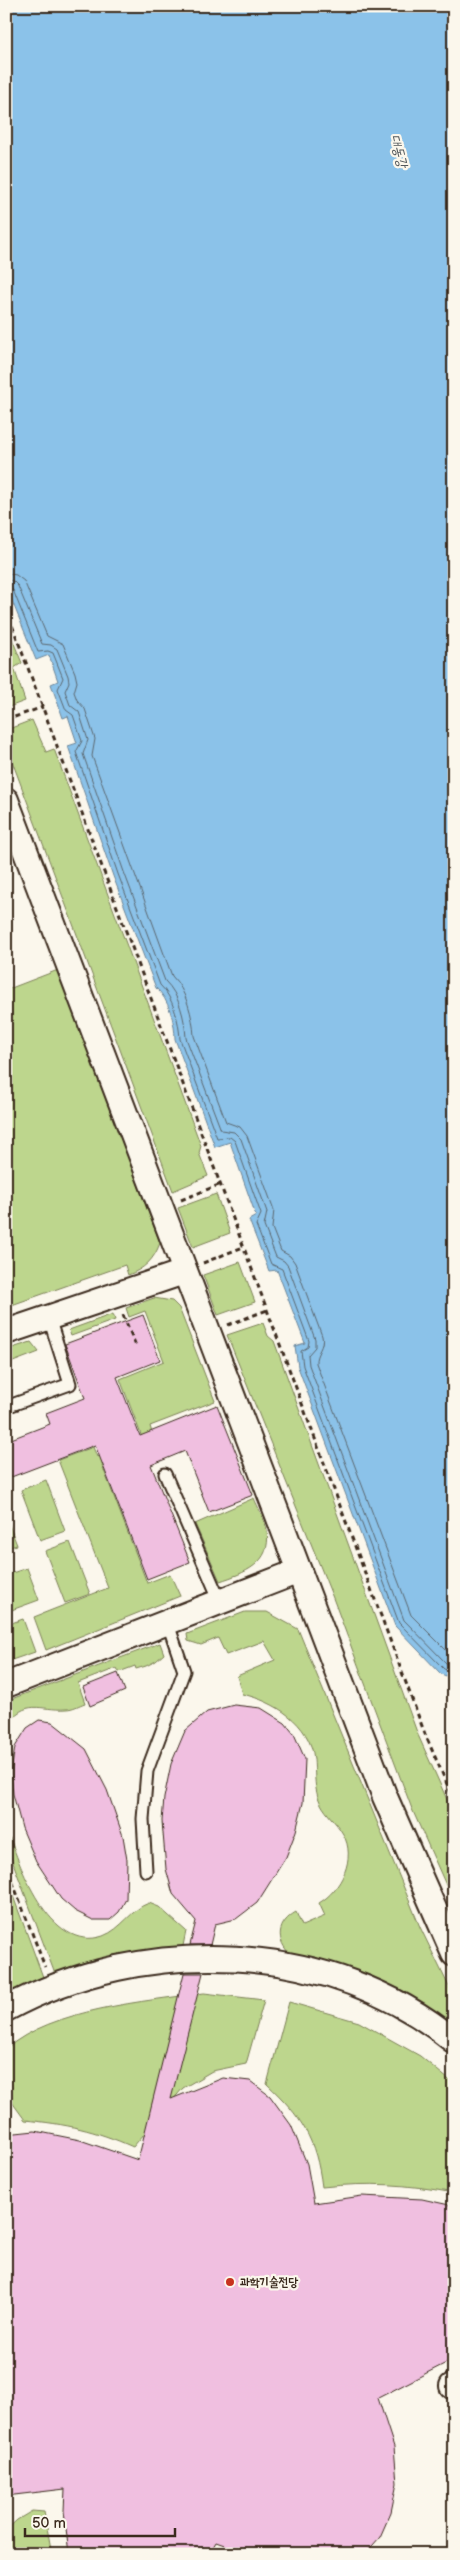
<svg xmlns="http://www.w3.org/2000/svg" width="460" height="2560" viewBox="0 0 460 2560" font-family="'Balsamiq Sans','Poor Story',sans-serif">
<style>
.green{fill:#bdd68d;stroke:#7c8056}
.water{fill:#8bc2e9;stroke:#6b8598}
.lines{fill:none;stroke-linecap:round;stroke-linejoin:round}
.shore{stroke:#5b676f;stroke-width:1}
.building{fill:#f0bfe0;stroke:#3b2a1e}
.service-casing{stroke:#3b2a1e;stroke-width:15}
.minor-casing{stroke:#3b2a1e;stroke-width:28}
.path{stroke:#3b2a1e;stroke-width:3;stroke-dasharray:5 4;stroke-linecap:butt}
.service{stroke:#fbf7ec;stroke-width:11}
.minor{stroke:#fbf7ec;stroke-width:24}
.poi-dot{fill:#c8321e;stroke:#fbf7ec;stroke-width:2}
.labels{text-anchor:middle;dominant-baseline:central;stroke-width:4.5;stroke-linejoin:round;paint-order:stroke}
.poi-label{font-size:12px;font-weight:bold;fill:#3b2a1e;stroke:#fbf7ec;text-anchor:start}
.water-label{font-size:14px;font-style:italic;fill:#53585b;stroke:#fbf7ec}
</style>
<rect width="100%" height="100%" fill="#fbf7ec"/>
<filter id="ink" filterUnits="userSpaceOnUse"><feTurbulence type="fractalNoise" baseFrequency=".02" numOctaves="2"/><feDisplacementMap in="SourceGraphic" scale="10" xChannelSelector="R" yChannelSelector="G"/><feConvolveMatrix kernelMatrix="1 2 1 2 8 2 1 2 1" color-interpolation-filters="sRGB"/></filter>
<g filter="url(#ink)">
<g class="green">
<polygon points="6,624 22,663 14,668 25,701 6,708"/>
<polygon points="32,720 46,752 54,749 201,1146 199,1153 208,1176 173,1191 6,745 6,730"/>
<path d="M58 970 160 1243C154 1260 144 1269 128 1275L125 1265 6 1307V990Z"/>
<polygon points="216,1194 230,1233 193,1247 178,1208"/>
<polygon points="240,1262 255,1302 218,1315 203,1275"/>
<polygon points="154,1298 172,1301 179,1308 215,1401 150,1426 155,1443 102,1465 147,1583 170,1574 180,1596 46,1650 34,1617 108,1588 58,1460 93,1447 97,1457 143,1440 120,1379 164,1361 145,1311 129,1317 126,1308"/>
<polygon points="113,1314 115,1320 71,1336 69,1330"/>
<polygon points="263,1323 268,1336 274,1341 418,1735 454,1815 454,1903 412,1809 333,1598 227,1335"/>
<polygon points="31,1342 39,1352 13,1362 10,1356 6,1358 6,1350"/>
<polygon points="46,1480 65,1531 40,1540 21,1490"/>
<path d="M254 1498C258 1508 266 1521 267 1531 272 1564 244 1573 220 1581L195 1524Z"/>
<polygon points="6,1517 17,1545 6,1548"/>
<polygon points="70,1542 90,1594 65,1603 45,1551"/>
<polygon points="27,1568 39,1600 6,1612 6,1575"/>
<path d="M245 1612H267L298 1629 420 1927 454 1997V2019L445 2020 403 1995 291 1955C275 1940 277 1923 296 1912L302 1926 325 1916 319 1903C341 1890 357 1858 343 1834 335 1820 323 1812 318 1797 314 1785 315 1771 314 1759 310 1723 274 1701 242 1694L237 1676 275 1660 264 1641 226 1655 218 1638 201 1645 188 1641 187 1634Z"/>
<polygon points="23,1619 35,1652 6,1662 6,1625"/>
<path d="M160 1643 164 1654 156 1661 146 1666 136 1669 135 1666 119 1672 117 1668 78 1683 85 1703C79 1705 73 1709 66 1709 40 1711 26 1697 6 1726V1701Z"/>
<path d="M6 1826C18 1863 49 1954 103 1936 122 1929 131 1909 149 1903L159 1907 186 1931 183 1946 97 1960 55 1974 6 1844Z"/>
<polygon points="6,1877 43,1977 13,1994 6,1990"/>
<path d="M204 1993 264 2000 246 2064 212 2071 183 2088 133 2147C95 2130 66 2124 25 2120L6 2094V2049C51 2009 146 2001 204 1993Z"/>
<path d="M289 2002 359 2022 420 2056 454 2084V2193C406 2184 370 2182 322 2187 316 2139 302 2117 267 2084Z"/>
<polygon points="32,2511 44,2512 52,2554 6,2554 6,2530 17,2520"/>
</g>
<path class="water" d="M6 6H454V1679L441 1674 395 1626 298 1367 295 1346 305 1343 277 1270 269 1271 249 1220 256 1216 230 1142 215 1147 175 1039C175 1023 169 999 156 988L113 876 68 746 77 743 68 716 63 718 51 684 58 681 49 655 36 660 6 586Z"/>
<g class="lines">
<g class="shore">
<path d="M6 573 16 575 24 581 47 636 63 644 75 673 77 682 74 692 77 700 85 709 95 739 92 756 172 976C186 990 193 1017 194 1036L226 1122 240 1127 247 1136 274 1210 272 1228 281 1251 290 1256 295 1263 322 1336C325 1347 315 1353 316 1363L411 1615 454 1658"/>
<path d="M6 580 13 581 18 586 42 644 51 645 57 649 68 676 69 682 65 691 70 705 79 712 88 740 83 754 124 872 165 981C179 994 185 1019 186 1038L221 1130 234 1132 241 1139 267 1212 264 1226 276 1257 284 1261 288 1266 315 1339V1347L308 1355 309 1365 404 1620 447 1664 454 1666"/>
<path d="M6 587 13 590 38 652 48 651 53 653 63 678 58 689 66 710 73 715 82 741 76 752 118 874 160 985C173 997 179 1021 180 1039L217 1138 230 1137 235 1141 261 1214 256 1225 271 1264 282 1269 309 1341 308 1347 301 1351 303 1366 399 1623 444 1669 454 1673"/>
</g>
</g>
<g class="building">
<polygon points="143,1315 160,1360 117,1377 140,1436 217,1405 253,1495 209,1512 185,1451 151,1465 190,1562 147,1579 95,1445 6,1479 6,1441 50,1424 46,1413 85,1398 65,1344"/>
<polygon points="118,1673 125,1691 90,1706 83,1687"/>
<polygon points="234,1705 261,1708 285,1723 294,1734 305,1759 303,1803 296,1831 286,1857 257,1903 236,1919 215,1924 210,1945 190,1945 196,1921 173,1894 166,1869 162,1821 164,1798 171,1764 185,1731 207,1712"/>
<polygon points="39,1720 52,1722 86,1749 107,1790 123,1836 127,1860 126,1899 119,1912 110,1920 93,1920 75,1911 61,1899 36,1861 22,1828 13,1794 11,1772 15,1747 27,1728"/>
<polygon points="184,1973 203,1973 171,2099 223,2078 250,2081 270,2096 291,2125 307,2164 314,2203 362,2196 422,2199 454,2206 454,2359 378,2398 394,2447 397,2483 391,2512 380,2537 365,2554 250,2554 216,2542 209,2554 69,2554 64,2511 65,2489 6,2496 6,2134 35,2131 80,2140 138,2160"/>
</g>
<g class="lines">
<defs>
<g id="service">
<polyline points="6,1407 70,1384 49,1318"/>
<polyline points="165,1474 220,1601"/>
<polyline points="146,1871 143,1819 147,1771 184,1671 167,1621"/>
</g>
<g id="minor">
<polyline points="6,800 385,1797 454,1954"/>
<polyline points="6,1332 184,1272"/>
<polyline points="6,1685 299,1571"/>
<path d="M6 2009C144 1934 331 1939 454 2041"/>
<polyline points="452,2386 454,2385"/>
</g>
</defs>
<use href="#service" class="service-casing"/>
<use href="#minor" class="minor-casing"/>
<g class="path">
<polyline points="6,609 425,1734 454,1800"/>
<polyline points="6,720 43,707"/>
<polyline points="181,1200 221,1184"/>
<polyline points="203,1263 243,1247"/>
<polyline points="123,1315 136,1346"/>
<polyline points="228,1325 267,1310"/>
<polyline points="6,1865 45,1967"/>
<polyline points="453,2554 454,2553"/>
</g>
<use href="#service" class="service"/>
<use href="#minor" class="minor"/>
</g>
</g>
<circle class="poi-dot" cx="230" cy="2282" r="5"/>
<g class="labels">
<g class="poi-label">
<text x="240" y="2282">과학기술전당</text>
</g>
<g class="water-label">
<text transform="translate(399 151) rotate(76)">대동강</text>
</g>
</g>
<rect width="460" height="2560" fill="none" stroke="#fbf7ec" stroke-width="25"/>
<rect x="12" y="12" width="435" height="2535" fill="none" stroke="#3b2a1e" stroke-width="2" filter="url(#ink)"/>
<path d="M25 2528v8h150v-8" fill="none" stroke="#3b2a1e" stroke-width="2.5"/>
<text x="32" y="2528" font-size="15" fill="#3b2a1e" stroke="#fbf7ec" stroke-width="4" paint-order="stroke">50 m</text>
</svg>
